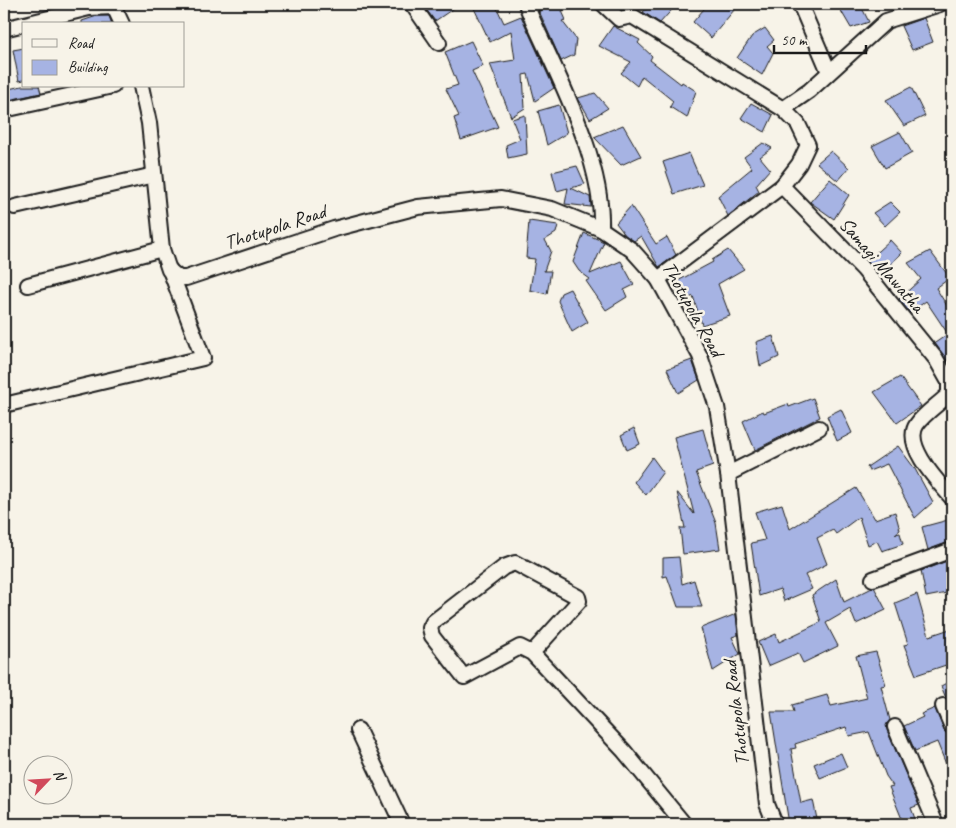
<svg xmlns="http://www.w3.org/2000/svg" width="956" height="828" viewBox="0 0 956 828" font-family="Caveat,sans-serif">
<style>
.building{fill:#a6b3e3;stroke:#1c1c1c}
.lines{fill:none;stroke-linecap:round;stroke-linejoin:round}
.minor-casing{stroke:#1c1c1c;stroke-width:18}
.minor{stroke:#f7f3e8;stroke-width:14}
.labels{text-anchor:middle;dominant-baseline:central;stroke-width:5;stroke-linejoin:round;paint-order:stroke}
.street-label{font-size:20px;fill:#1c1c1c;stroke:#f7f3e8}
</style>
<rect width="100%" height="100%" fill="#f7f3e8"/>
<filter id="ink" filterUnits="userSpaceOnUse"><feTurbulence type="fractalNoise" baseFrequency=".02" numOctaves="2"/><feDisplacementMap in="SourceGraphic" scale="10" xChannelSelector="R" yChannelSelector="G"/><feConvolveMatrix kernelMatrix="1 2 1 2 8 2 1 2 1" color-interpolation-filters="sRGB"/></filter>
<g filter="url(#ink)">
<g class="building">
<polygon points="422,4 460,4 435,21"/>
<polygon points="472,4 495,4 504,23 521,16 554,88 535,101 528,74 523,75 525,108 511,117 490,64 515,60 511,31 490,42"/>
<polygon points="554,4 574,4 562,11 566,20 562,21 576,39 574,55 561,61 539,11"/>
<polygon points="652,4 677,4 660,23 643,12"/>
<polygon points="708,4 739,4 711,38 693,22"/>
<polygon points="837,4 860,4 869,22 851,28"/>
<polygon points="97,16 109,16 112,24 82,24 82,21"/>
<polygon points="924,18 933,42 912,50 901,26"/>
<polygon points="613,26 640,40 638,43 652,56 650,60 681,84 682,82 696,91 687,118 670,107 673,101 642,76 637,86 621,73 631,62 599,46"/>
<polygon points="765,28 774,40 767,46 773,53 762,75 737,58 752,36"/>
<polygon points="471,41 483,66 472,71 498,127 461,140 454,118 459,116 446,89 458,85 445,52"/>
<polygon points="24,48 24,80 19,81 13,50"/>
<polygon points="22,86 39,86 41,93 4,101 4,90"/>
<polygon points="911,87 925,116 904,126 886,100"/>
<polygon points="595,93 608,108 590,119 578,98"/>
<polygon points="751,103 773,115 765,132 741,118"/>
<polygon points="559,105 567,133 547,145 538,111"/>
<polygon points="525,115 527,154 508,158 506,145 520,139 512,119"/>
<polygon points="623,125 641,156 621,165 594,137"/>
<polygon points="900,132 912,153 885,168 872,146"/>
<polygon points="763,143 772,148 760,157 770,169 756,185 759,191 728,216 718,196 752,168 744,157"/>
<polygon points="831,151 849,168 838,181 817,163"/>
<polygon points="689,153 703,185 674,194 663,162"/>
<polygon points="577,166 585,184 571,188 590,197 591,207 565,204 568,188 557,191 552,172"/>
<polygon points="830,179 849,195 834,219 810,202"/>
<polygon points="890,202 900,212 885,226 873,213"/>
<polygon points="631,206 656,244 667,237 676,255 659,267 641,236 634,241 626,236 616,223"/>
<polygon points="529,221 558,225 556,233 545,240 551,251 544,271 551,271 547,294 530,290 535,259 526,258"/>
<polygon points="584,233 604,242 590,274 621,261 634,285 624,290 627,297 606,310 586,281 590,279 579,271 573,262"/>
<polygon points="890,240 902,253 880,274 867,261"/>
<polygon points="728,250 744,269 718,284 730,316 702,325 693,296 683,302 674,283 713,262 712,260"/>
<polygon points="930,251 950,278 936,288 952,314 952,359 948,362 935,343 948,334 926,301 910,313 899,299 921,279 908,263"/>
<polygon points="570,289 588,322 572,332 558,301 561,293"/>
<polygon points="773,336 779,357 760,366 756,342"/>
<polygon points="692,360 699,380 678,393 667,369"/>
<polygon points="900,377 921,406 897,423 874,392"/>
<polygon points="813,398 820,417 755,450 743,421 763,411 764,413 788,404 789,407"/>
<polygon points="841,409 852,433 837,441 827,416"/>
<polygon points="634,428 640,444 627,450 621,435"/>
<polygon points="703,429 713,466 696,472 716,523 720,549 683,554 680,528 685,528 677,492 694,514 674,437"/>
<polygon points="898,446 915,469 933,502 915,518 887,464 869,471 867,467"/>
<polygon points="652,457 663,472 646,495 634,482"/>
<polygon points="856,488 875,519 895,512 900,530 895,534 900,533 903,544 882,551 877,541 868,545 859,517 836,534 833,530 817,538 827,564 805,575 812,589 784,601 780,589 759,596 751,543 765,540 755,512 782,504 790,529"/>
<polygon points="948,520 952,541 928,550 922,527"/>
<polygon points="679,557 682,584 694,580 702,607 678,607 667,576 663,577 663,558"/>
<polygon points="952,559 952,592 926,597 921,571"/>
<polygon points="836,579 844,602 874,587 886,610 856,624 850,609 826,623 838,646 803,663 798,653 768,666 758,642 776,634 779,642 821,622 812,595"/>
<polygon points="917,594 929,636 950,629 952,635 952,663 916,675 904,645 908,644 895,603"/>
<polygon points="736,614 738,635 732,637 740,654 713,671 701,628"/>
<polygon points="876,652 886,685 881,686 890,720 886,725 887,730 919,805 911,808 917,824 904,824 889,787 893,786 886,776 869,732 849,736 846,727 795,744 796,748 791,749 801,803 813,800 818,824 789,824 771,712 794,712 792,705 827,695 831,706 867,698 856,656"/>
<polygon points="952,680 952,705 946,698 941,686"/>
<polygon points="935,708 944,731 952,736 952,779 937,742 915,751 904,726 923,717 921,714"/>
<polygon points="841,753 847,767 820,778 814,764"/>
</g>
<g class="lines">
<defs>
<g id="minor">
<polyline points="412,4 439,43"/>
<path d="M534 4 527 7C555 72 604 158 601 229"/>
<polyline points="603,4 619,19 632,16 783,109 798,124 808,145 799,164 782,186 658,279"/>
<polyline points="800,4 829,72"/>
<polyline points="25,24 89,8 114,7 122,24"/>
<polyline points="4,29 24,24"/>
<polyline points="141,86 149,123 162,249 169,270 179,278 186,278 334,229 418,207 501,199 552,209 601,229 632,250 658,279 700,356 717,407 728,474 767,804 775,824"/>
<polyline points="783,109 809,91 886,21 940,4"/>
<polyline points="4,110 113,86"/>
<path d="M782 186 864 270 936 359 949 382V394C939 404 925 413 917 424 902 445 939 483 952 498"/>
<polyline points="15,207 154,175"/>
<polyline points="28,285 162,249"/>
<polyline points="4,405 203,358 170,270"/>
<polyline points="728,474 819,428"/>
<polyline points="873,579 952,550"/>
<polyline points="532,653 579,601 578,597 515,563 504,567 433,622 430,628 432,636 464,677 520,647 532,653 624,751 684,824"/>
<polyline points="943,706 952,727"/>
<polyline points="895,727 936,824"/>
<polyline points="358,730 402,824"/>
</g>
</defs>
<use href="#minor" class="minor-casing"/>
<use href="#minor" class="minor"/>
</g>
</g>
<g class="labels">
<g class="street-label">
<text transform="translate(275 227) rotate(-18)">Thotupola Road</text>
<text transform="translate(882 265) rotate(49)">Samagi Mawatha</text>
<text transform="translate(693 309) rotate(61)">Thotupola Road</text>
<text transform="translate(736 713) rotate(-97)">Thotupola Road</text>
</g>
</g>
<rect width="956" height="828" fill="none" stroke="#f7f3e8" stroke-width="20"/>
<rect x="10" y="10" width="936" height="808" fill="none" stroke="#1c1c1c" stroke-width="2" filter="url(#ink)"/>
<rect x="22" y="22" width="162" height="65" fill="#f7f3e8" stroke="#9f9d96"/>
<rect x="32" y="39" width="25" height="8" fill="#f7f3e8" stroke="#9f9d96"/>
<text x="68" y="48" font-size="15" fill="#1c1c1c">Road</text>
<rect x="32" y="60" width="25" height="15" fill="#a6b3e3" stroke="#9f9d96"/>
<text x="68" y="72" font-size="15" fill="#1c1c1c">Building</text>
<g transform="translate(48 780) rotate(65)"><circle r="24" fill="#f7f3e8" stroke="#9f9d96"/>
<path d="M0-4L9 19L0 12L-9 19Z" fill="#d1495b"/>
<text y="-8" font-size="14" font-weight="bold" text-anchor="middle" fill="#1c1c1c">N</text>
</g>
<path d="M774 45v8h92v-8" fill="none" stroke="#1c1c1c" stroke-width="2.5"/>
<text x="781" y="45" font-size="15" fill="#1c1c1c" stroke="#f7f3e8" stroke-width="4" paint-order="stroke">50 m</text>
</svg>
